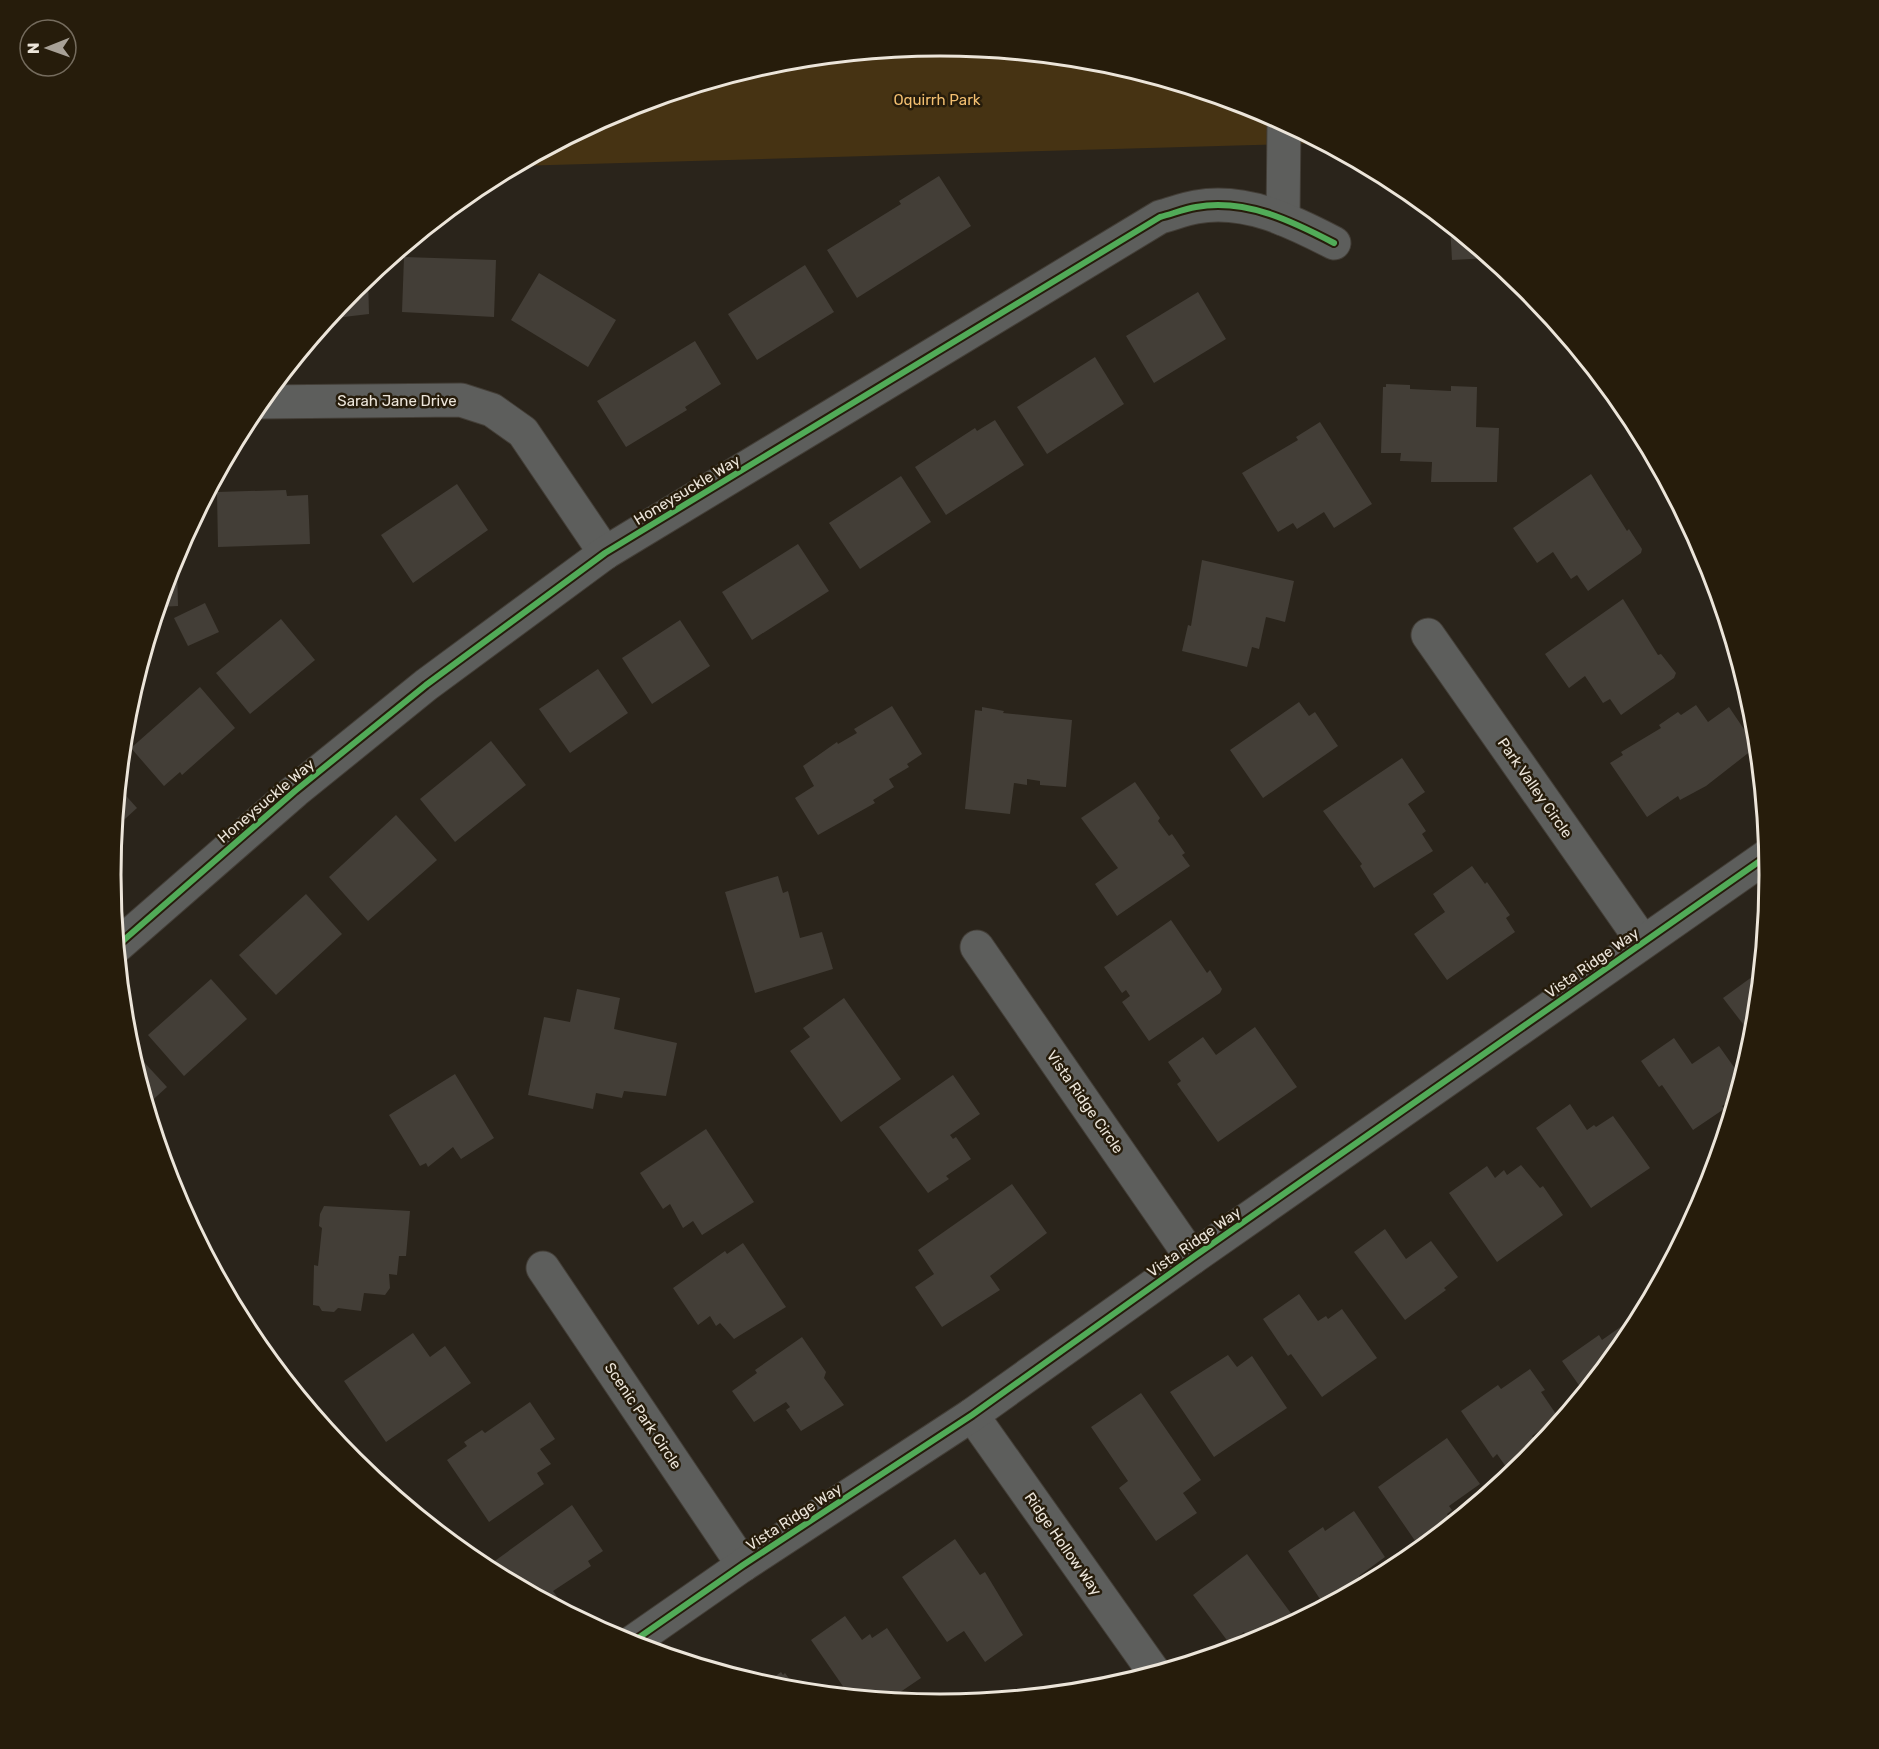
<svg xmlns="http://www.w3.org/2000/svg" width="1879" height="1749" viewBox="0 0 1879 1749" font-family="Rubik,sans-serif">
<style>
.green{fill:#463313}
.building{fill:#433e37}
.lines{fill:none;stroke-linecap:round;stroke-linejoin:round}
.minor-casing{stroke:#433e37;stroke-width:35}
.minor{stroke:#5d5e5c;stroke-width:33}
.cycleway-casing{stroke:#261c0b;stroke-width:10}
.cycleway{stroke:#51ab58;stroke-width:6}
.labels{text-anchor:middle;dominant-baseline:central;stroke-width:5;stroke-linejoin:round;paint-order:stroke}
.park-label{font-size:15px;fill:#f3bf70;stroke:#261c0b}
.street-label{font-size:15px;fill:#ece5da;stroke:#261c0b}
.rim{fill:none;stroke:#ece5da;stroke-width:3}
</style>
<rect width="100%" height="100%" fill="#2a241b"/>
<polygon class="green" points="939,45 1102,61 1257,108 1323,143 515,166 622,108 778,61"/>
<g class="building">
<polygon points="939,176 971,226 857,298 827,250 901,204 899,201"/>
<polygon points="1450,225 1489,258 1452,260"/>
<polygon points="404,257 496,260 494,317 402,312"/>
<polygon points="805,265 834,312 757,360 728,314"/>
<polygon points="539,273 616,320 588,367 511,320"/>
<polygon points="368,276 369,314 327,319 353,288"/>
<polygon points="1198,292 1226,339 1154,383 1126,336"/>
<polygon points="695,341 721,384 685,407 687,410 626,447 597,401"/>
<polygon points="1095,357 1124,404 1047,454 1017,407"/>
<polygon points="1386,384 1410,385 1410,389 1451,391 1451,386 1477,387 1476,427 1499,428 1497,482 1431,482 1432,462 1400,461 1401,453 1381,453 1383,387 1386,387"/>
<polygon points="995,420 1024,465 946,515 915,467 975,428 977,431"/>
<polygon points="1320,422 1372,504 1334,528 1324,512 1297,529 1293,523 1278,532 1242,473 1298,440 1296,437"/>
<polygon points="1591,474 1627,531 1629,529 1642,549 1641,553 1588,591 1577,575 1571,579 1553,552 1537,563 1513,528"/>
<polygon points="901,476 931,522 860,569 829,523"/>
<polygon points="457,484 488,530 413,583 381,535"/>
<polygon points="286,490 287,496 308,495 310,544 218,547 217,492"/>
<polygon points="798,544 829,591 752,640 722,592"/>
<polygon points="1202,560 1294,581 1285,622 1266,617 1259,649 1252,647 1247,667 1182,651 1188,625 1191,626"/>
<polygon points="177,563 178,606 158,607 171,564"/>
<polygon points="1623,599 1658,655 1661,654 1676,673 1674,678 1621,715 1610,699 1603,703 1585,676 1569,688 1545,654"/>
<polygon points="205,603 219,632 188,646 174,618"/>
<polygon points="281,619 315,660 250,714 216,673"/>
<polygon points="680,620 710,666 652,704 622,658"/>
<polygon points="598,669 628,713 570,753 539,709"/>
<polygon points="200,687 235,728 182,775 180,772 164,786 131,748"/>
<polygon points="1299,702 1309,716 1315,712 1338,746 1263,798 1230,750"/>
<polygon points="1696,705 1708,722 1729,707 1756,747 1706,786 1680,800 1678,796 1647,817 1610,763 1623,755 1621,752 1661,728 1659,725 1678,712 1681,715"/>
<polygon points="892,706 922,754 907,764 909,767 889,779 894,787 873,800 875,803 818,835 795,798 814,786 803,766 837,742 838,744 857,733 854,729"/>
<polygon points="982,707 1004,711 1003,713 1072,720 1066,787 1040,785 1040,781 1027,779 1027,785 1014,783 1010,814 965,809 975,710 982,711"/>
<polygon points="491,741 526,785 455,842 420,799"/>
<polygon points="1402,758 1425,792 1408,804 1426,831 1422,834 1433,851 1374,888 1360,866 1362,864 1323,811"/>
<polygon points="1135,782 1160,818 1158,821 1169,836 1172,834 1185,853 1182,855 1190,866 1117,916 1095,884 1118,868 1081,818"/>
<polygon points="119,788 137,808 114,829"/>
<polygon points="396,815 437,860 368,921 329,877"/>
<polygon points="1472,866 1485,884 1487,882 1510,915 1506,918 1515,932 1447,980 1414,934 1445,912 1433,894"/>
<polygon points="778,876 783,893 788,891 800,938 822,932 833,969 755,993 725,892"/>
<polygon points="306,894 342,934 276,995 239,955"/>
<polygon points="1171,920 1207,973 1210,970 1222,989 1220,993 1149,1041 1122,1002 1130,996 1126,990 1122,993 1104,967"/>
<polygon points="1756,974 1759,978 1753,1037 1723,998"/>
<polygon points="211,979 247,1019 184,1076 148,1035"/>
<polygon points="577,989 620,998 614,1029 677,1043 666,1096 624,1091 622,1098 596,1093 593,1109 528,1095 544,1017 570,1022"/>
<polygon points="844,998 901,1079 841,1122 790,1051 810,1037 803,1028"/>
<polygon points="1255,1027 1297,1087 1218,1142 1177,1084 1181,1081 1168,1062 1203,1037 1216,1055"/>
<polygon points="1674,1038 1692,1064 1719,1046 1741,1077 1735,1097 1722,1106 1724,1109 1693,1130 1662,1085 1659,1087 1641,1061"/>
<polygon points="129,1046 167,1087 147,1105"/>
<polygon points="455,1074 494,1138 461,1159 453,1147 428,1167 426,1163 420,1166 389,1115"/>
<polygon points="953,1075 980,1114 950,1135 953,1139 956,1137 971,1159 946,1176 949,1179 928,1193 879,1127"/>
<polygon points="1570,1104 1587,1130 1594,1125 1596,1127 1613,1116 1650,1168 1591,1208 1536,1128"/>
<polygon points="706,1129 754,1202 702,1235 693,1221 683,1228 670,1204 663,1209 640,1173"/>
<polygon points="1521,1165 1540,1188 1543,1186 1563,1215 1497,1262 1449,1193 1487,1166 1495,1178 1504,1170 1507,1175"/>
<polygon points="1012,1184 1047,1233 990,1276 1000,1290 942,1327 915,1287 934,1274 918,1250"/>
<polygon points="324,1206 410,1211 406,1256 399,1256 397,1275 389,1274 390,1288 385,1295 364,1293 361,1311 338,1308 334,1312 322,1311 319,1306 313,1305 314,1265 318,1266 322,1228 319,1226 320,1214"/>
<polygon points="1385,1229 1406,1259 1431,1241 1458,1277 1444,1288 1446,1290 1405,1320 1354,1252"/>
<polygon points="743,1243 786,1307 734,1339 720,1323 716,1326 710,1316 698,1325 673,1288 725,1251 727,1254"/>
<polygon points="1299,1294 1318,1321 1326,1316 1328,1319 1342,1309 1377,1358 1322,1397 1291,1354 1288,1356 1263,1319"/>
<polygon points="1629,1321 1633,1327 1629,1336 1583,1391 1562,1361 1599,1335 1602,1340"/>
<polygon points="413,1333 430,1357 445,1346 471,1383 386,1442 344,1381"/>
<polygon points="802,1337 826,1372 824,1378 844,1405 801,1431 786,1410 790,1407 786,1402 754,1422 732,1391 757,1373 755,1370"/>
<polygon points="1228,1355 1237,1367 1252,1356 1287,1408 1214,1457 1170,1392"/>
<polygon points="1530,1369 1545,1390 1541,1392 1558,1417 1532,1436 1539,1446 1511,1474 1497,1454 1493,1458 1461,1411 1498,1385 1501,1389"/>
<polygon points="1141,1393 1201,1480 1183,1493 1197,1513 1156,1541 1119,1488 1128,1481 1091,1427"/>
<polygon points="530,1402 555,1439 540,1449 551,1464 537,1473 544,1484 489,1522 447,1460 467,1446 464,1442 482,1430 485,1433"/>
<polygon points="1447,1438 1480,1484 1449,1506 1452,1510 1447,1514 1452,1522 1420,1548 1378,1487"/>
<polygon points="572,1505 603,1551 588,1561 591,1566 553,1591 561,1602 556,1606 485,1568"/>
<polygon points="1354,1511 1385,1557 1359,1576 1364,1584 1324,1605 1288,1551 1323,1527 1325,1531"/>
<polygon points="955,1539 980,1575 985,1572 1023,1635 985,1662 964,1631 947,1642 902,1577"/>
<polygon points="1247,1554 1296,1620 1259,1640 1252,1631 1247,1636 1244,1632 1229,1643 1193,1595"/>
<polygon points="845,1616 862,1640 870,1634 872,1638 887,1628 921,1678 890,1699 849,1695 811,1640"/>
<polygon points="781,1672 783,1675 785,1673 797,1690 757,1682 762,1677 766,1683"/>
<polygon points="1041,1686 1046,1694 1027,1695"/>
</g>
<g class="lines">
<defs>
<g id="minor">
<polyline points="1283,219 1284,122"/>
<polyline points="259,402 461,400 492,410 523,432 605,553"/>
<polyline points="1428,635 1643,942"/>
<path d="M117 946 295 791 426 685 605 553 1160 217C1172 214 1184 209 1196 207 1245 198 1292 221 1334 243"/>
<polyline points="977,947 1192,1258"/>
<polyline points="543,1268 743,1565"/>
<polyline points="972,1415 1154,1672"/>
<polyline points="631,1643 743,1565 972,1415 1192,1258 1767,856"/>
</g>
</defs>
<use href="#minor" class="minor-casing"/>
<use href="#minor" class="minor"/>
<defs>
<g id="cycleway">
<path d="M117 946 295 791 426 685 605 553 1160 217C1172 214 1184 209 1196 207 1245 198 1292 221 1334 243"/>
<polyline points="631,1643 743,1565 972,1415 1192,1258 1767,856"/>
</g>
</defs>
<use href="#cycleway" class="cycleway-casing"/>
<use href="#cycleway" class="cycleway"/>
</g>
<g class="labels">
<g class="park-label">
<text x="937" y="100">Oquirrh Park</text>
</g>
<g class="street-label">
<text x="397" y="401">Sarah Jane Drive</text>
<text transform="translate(687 490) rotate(-31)">Honeysuckle Way</text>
<text transform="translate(1535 788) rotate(55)">Park Valley Circle</text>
<text transform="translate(266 801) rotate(-40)">Honeysuckle Way</text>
<text transform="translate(1592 963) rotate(-35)">Vista Ridge Way</text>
<text transform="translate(1085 1102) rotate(55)">Vista Ridge Circle</text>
<text transform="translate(1194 1242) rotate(-35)">Vista Ridge Way</text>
<text transform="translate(643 1416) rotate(56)">Scenic Park Circle</text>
<text transform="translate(794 1517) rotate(-33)">Vista Ridge Way</text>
<text transform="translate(1063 1544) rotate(55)">Ridge Hollow Way</text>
</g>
</g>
<path d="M0 0H1879V1749H0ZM121 875a819 819 0 1 1 1638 0a819 819 0 1 1-1638 0Z" fill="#261c0b" fill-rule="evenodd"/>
<path class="rim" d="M121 875a819 819 0 1 1 1638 0a819 819 0 1 1-1638 0Z"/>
<g transform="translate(48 48) rotate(269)"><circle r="28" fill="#261c0b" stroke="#756c5e" stroke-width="1.5"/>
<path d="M0-4.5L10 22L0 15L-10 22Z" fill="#a8a197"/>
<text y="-9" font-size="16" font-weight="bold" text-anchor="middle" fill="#ece5da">N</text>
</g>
</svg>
